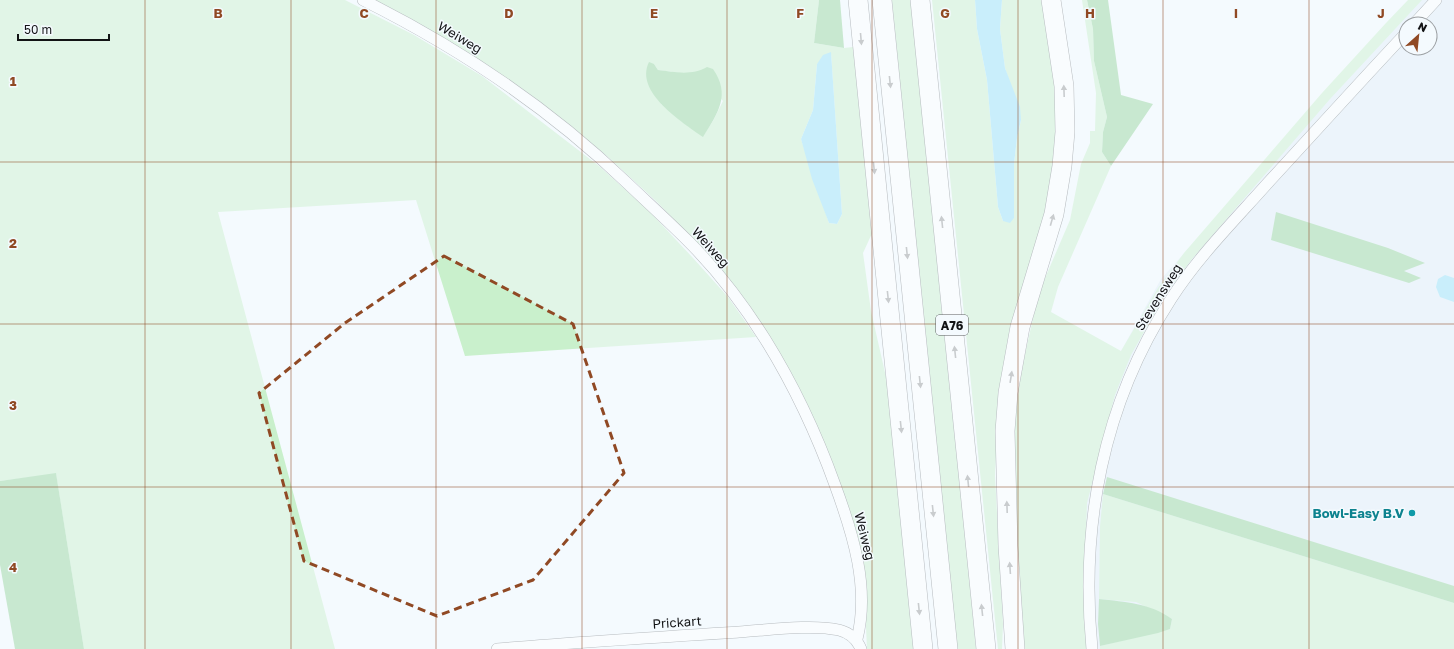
<svg xmlns="http://www.w3.org/2000/svg" width="1454" height="649" viewBox="0 0 1454 649" font-family="'Golos Text',sans-serif">
<style>
.built{fill:#e2eef8;fill-rule:evenodd}
.green{fill:#c9f0cc;fill-rule:evenodd}
.forest{fill:#93d39a}
.water{fill:#95e1f8}
.lines{fill:none;stroke-linecap:round;stroke-linejoin:round}
.street-casing{stroke:#6d7175;stroke-width:12}
.highway-casing{stroke:#6d7175;stroke-width:20}
.street{stroke:#fff;stroke-width:11}
.highway{stroke:#fff;stroke-width:19}
.oneway{fill:#949596}
.marked{fill:none;stroke:#904924;stroke-width:3;stroke-dasharray:8 5;stroke-linejoin:round}
.grid{fill:none;stroke:#904924;stroke-width:1;stroke-opacity:0.55}
.culture-dot{fill:#0f9aa8;stroke:#f4fafe;stroke-width:1.5}
.labels{text-anchor:middle;dominant-baseline:central;stroke-width:3;stroke-linejoin:round;paint-order:stroke}
.shield{fill:#f4fafe;stroke:#56585b;stroke-width:1}
.shield-label{font-size:12px;font-weight:bold;fill:#121315}
.street-label{font-size:13px;fill:#121315;stroke:#f4fafe}
.culture-label{font-size:13px;font-weight:bold;fill:#0d838f;stroke:#f4fafe;text-anchor:end}
.grid-label{font-size:13px;text-anchor:middle;font-weight:bold;fill:#904924;stroke:#f4fafe;stroke-width:3;stroke-linejoin:round;paint-order:stroke}
</style>
<rect width="100%" height="100%" fill="#f4fafe"/>
<path class="built" d="M1412 0H1454V649H1069V556L1116 360 1161 279ZM1406 24H1430V48H1406Z"/>
<g class="green">
<polygon points="0,0 345,0 414,35 482,76 599,166 649,211 693,258 728,297 756,337 465,356 416,200 218,212 335,649 84,649 56,474 0,481"/>
<path d="M374 0H819L814 43 844 48 853 47 874 229 863 253 871 311 891 399 914 649H867L865 605 859 547 793 383 703 250 657 202 607 156 540 103 489 66 420 24ZM831 53 842 214 837 224 829 223 801 139 813 110 817 64ZM654 64 658 70 687 74 698 72 723 101 713 121 703 136 685 124 661 104Z"/>
<polygon points="892,0 915,0 976,649 955,649"/>
<polygon points="932,0 975,0 977,29 987,80 998,207 1003,221 1014,218 1014,164 1017,138 1021,120 1005,68 1000,29 1002,0 1044,0 1058,92 1061,147 998,415 995,476 1003,624 1002,649 998,649"/>
<polygon points="1082,0 1087,0 1093,29 1094,61 1107,117 1103,132 1102,152 1111,166 1058,287 1051,312 1121,351 1158,288 1184,253 1322,93 1386,23 1408,0 1422,0 1330,99 1192,259 1166,293 1131,355 1115,395 1087,503 1084,583 1087,649 1024,649 1015,514 1015,417 1022,367 1039,292 1070,220 1081,164 1090,143 1090,131 1095,131 1096,93"/>
<polygon points="1103,494 1454,603 1454,649 1100,649 1100,646 1170,629 1172,619 1136,602 1099,599 1100,527"/>
</g>
<g class="forest">
<polygon points="819,0 840,0 844,48 814,43"/>
<polygon points="1087,0 1108,0 1121,95 1153,104 1111,166 1102,152 1103,132 1107,117 1094,61 1093,29"/>
<path d="M649 62 654 64 658 70C675 72 691 76 707 67L713 69C731 95 718 113 703 137 682 122 634 92 649 62Z"/>
<polygon points="1276,212 1388,248 1425,263 1404,271 1421,278 1409,283 1271,240"/>
<polygon points="56,473 84,649 15,649 0,565 0,481"/>
<polygon points="1107,477 1454,586 1454,603 1103,494"/>
<path d="M1099 599C1126 602 1150 603 1172 619L1170 629 1158 633 1100 646 1098 624Z"/>
</g>
<g class="water">
<polygon points="975,0 1002,0 1000,29 1005,68 1020,107 1021,120 1017,138 1014,164 1014,218 1010,223 1003,221 998,207 987,80 977,29"/>
<polygon points="831,52 842,214 837,224 829,223 812,179 801,139 813,110 817,64 823,55"/>
<polygon points="1445,275 1454,278 1454,302 1440,297 1436,287 1438,279"/>
</g>
<g class="lines">
<defs>
<g id="street">
<path d="M363 0C459 48 549 108 626 182 647 202 668 221 688 241 717 270 743 304 765 339 793 384 817 435 835 485 853 534 870 588 857 639"/>
<polyline points="1414,24 1436,0"/>
<path d="M497 649C578 642 659 637 739 632 769 630 812 624 839 630 850 633 857 639 861 649"/>
<path d="M1092 649C1080 525 1103 404 1171 299 1198 257 1233 222 1266 185 1313 134 1359 83 1406 33"/>
</g>
<g id="highway">
<polyline points="858,0 923,649"/>
<polyline points="882,0 948,649"/>
<polyline points="920,0 986,649"/>
<polyline points="1015,649 1008,546 1005,431 1008,393 1020,327 1054,214 1062,166 1065,132 1064,86 1051,0"/>
</g>
</defs>
<use href="#street" class="street-casing"/>
<use href="#highway" class="highway-casing"/>
<use href="#street" class="street"/>
<use href="#highway" class="highway"/>
</g>
<defs><path id="oneway-solid" d="M-6-.8H1V-3.2L6.5 0L1 3.2V.8H-6Z"/></defs>
<g class="oneway">
<use href="#oneway-solid" transform="translate(861 39) rotate(85)"/>
<use href="#oneway-solid" transform="translate(890 82) rotate(84)"/>
<use href="#oneway-solid" transform="translate(1064 91) rotate(-92)"/>
<use href="#oneway-solid" transform="translate(874 168) rotate(84)"/>
<use href="#oneway-solid" transform="translate(1052 220) rotate(-74)"/>
<use href="#oneway-solid" transform="translate(942 222) rotate(-96)"/>
<use href="#oneway-solid" transform="translate(907 253) rotate(84)"/>
<use href="#oneway-solid" transform="translate(888 297) rotate(84)"/>
<use href="#oneway-solid" transform="translate(955 352) rotate(-96)"/>
<use href="#oneway-solid" transform="translate(1011 377) rotate(-81)"/>
<use href="#oneway-solid" transform="translate(920 382) rotate(84)"/>
<use href="#oneway-solid" transform="translate(901 427) rotate(84)"/>
<use href="#oneway-solid" transform="translate(968 481) rotate(-96)"/>
<use href="#oneway-solid" transform="translate(1007 507) rotate(-92)"/>
<use href="#oneway-solid" transform="translate(933 511) rotate(84)"/>
<use href="#oneway-solid" transform="translate(1010 568) rotate(-94)"/>
<use href="#oneway-solid" transform="translate(919 609) rotate(84)"/>
<use href="#oneway-solid" transform="translate(982 610) rotate(-96)"/>
</g>
<path d="M0 0H1454V649H0ZM444 256 573 324 624 473 533 580 437 616 304 561 259 393 345 323Z" fill="#f4fafe" fill-opacity=".55" fill-rule="evenodd"/>
<path class="marked" d="M444 256 573 324 624 473 533 580 437 616 304 561 259 393 345 323Z"/>
<path class="grid" d="M145 0V649M291 0V649M436 0V649M582 0V649M727 0V649M872 0V649M1018 0V649M1163 0V649M1309 0V649M0 162H1454M0 324H1454M0 487H1454"/>
<circle class="culture-dot" cx="1412" cy="513" r="4"/>
<g class="labels">
<rect class="shield" x="936" y="315" width="32" height="20" rx="3"/>
<g class="shield-label">
<text x="952" y="325">A76</text>
</g>
<g class="street-label">
<text transform="translate(460 37) rotate(31)">Weiweg</text>
<text transform="translate(711 247) rotate(48)">Weiweg</text>
<text transform="translate(1158 297) rotate(-58)">Stevensweg</text>
<text transform="translate(865 536) rotate(76)">Weiweg</text>
<text transform="translate(677 622) rotate(-4)">Prickart</text>
</g>
<g class="culture-label">
<text x="1404" y="513">Bowl-Easy B.V</text>
</g>
</g>
<g class="grid-label">
<text x="218" y="18">B</text>
<text x="364" y="18">C</text>
<text x="509" y="18">D</text>
<text x="654" y="18">E</text>
<text x="800" y="18">F</text>
<text x="945" y="18">G</text>
<text x="1090" y="18">H</text>
<text x="1236" y="18">I</text>
<text x="1381" y="18">J</text>
<text x="13" y="86">1</text>
<text x="13" y="248">2</text>
<text x="13" y="410">3</text>
<text x="13" y="572">4</text>
</g>
<g transform="translate(1418 36) rotate(27)"><circle r="19" fill="#f4fafe" stroke="#9a9ea1"/>
<path d="M0-3L7 15L0 10L-7 15Z" fill="#904924"/>
<text y="-6" font-size="11" font-weight="bold" text-anchor="middle" fill="#121315">N</text>
</g>
<path d="M18 34v6h91v-6" fill="none" stroke="#121315" stroke-width="2"/>
<text x="24" y="34" font-size="12" fill="#121315" stroke="#f4fafe" stroke-width="3" paint-order="stroke">50 m</text>
</svg>
